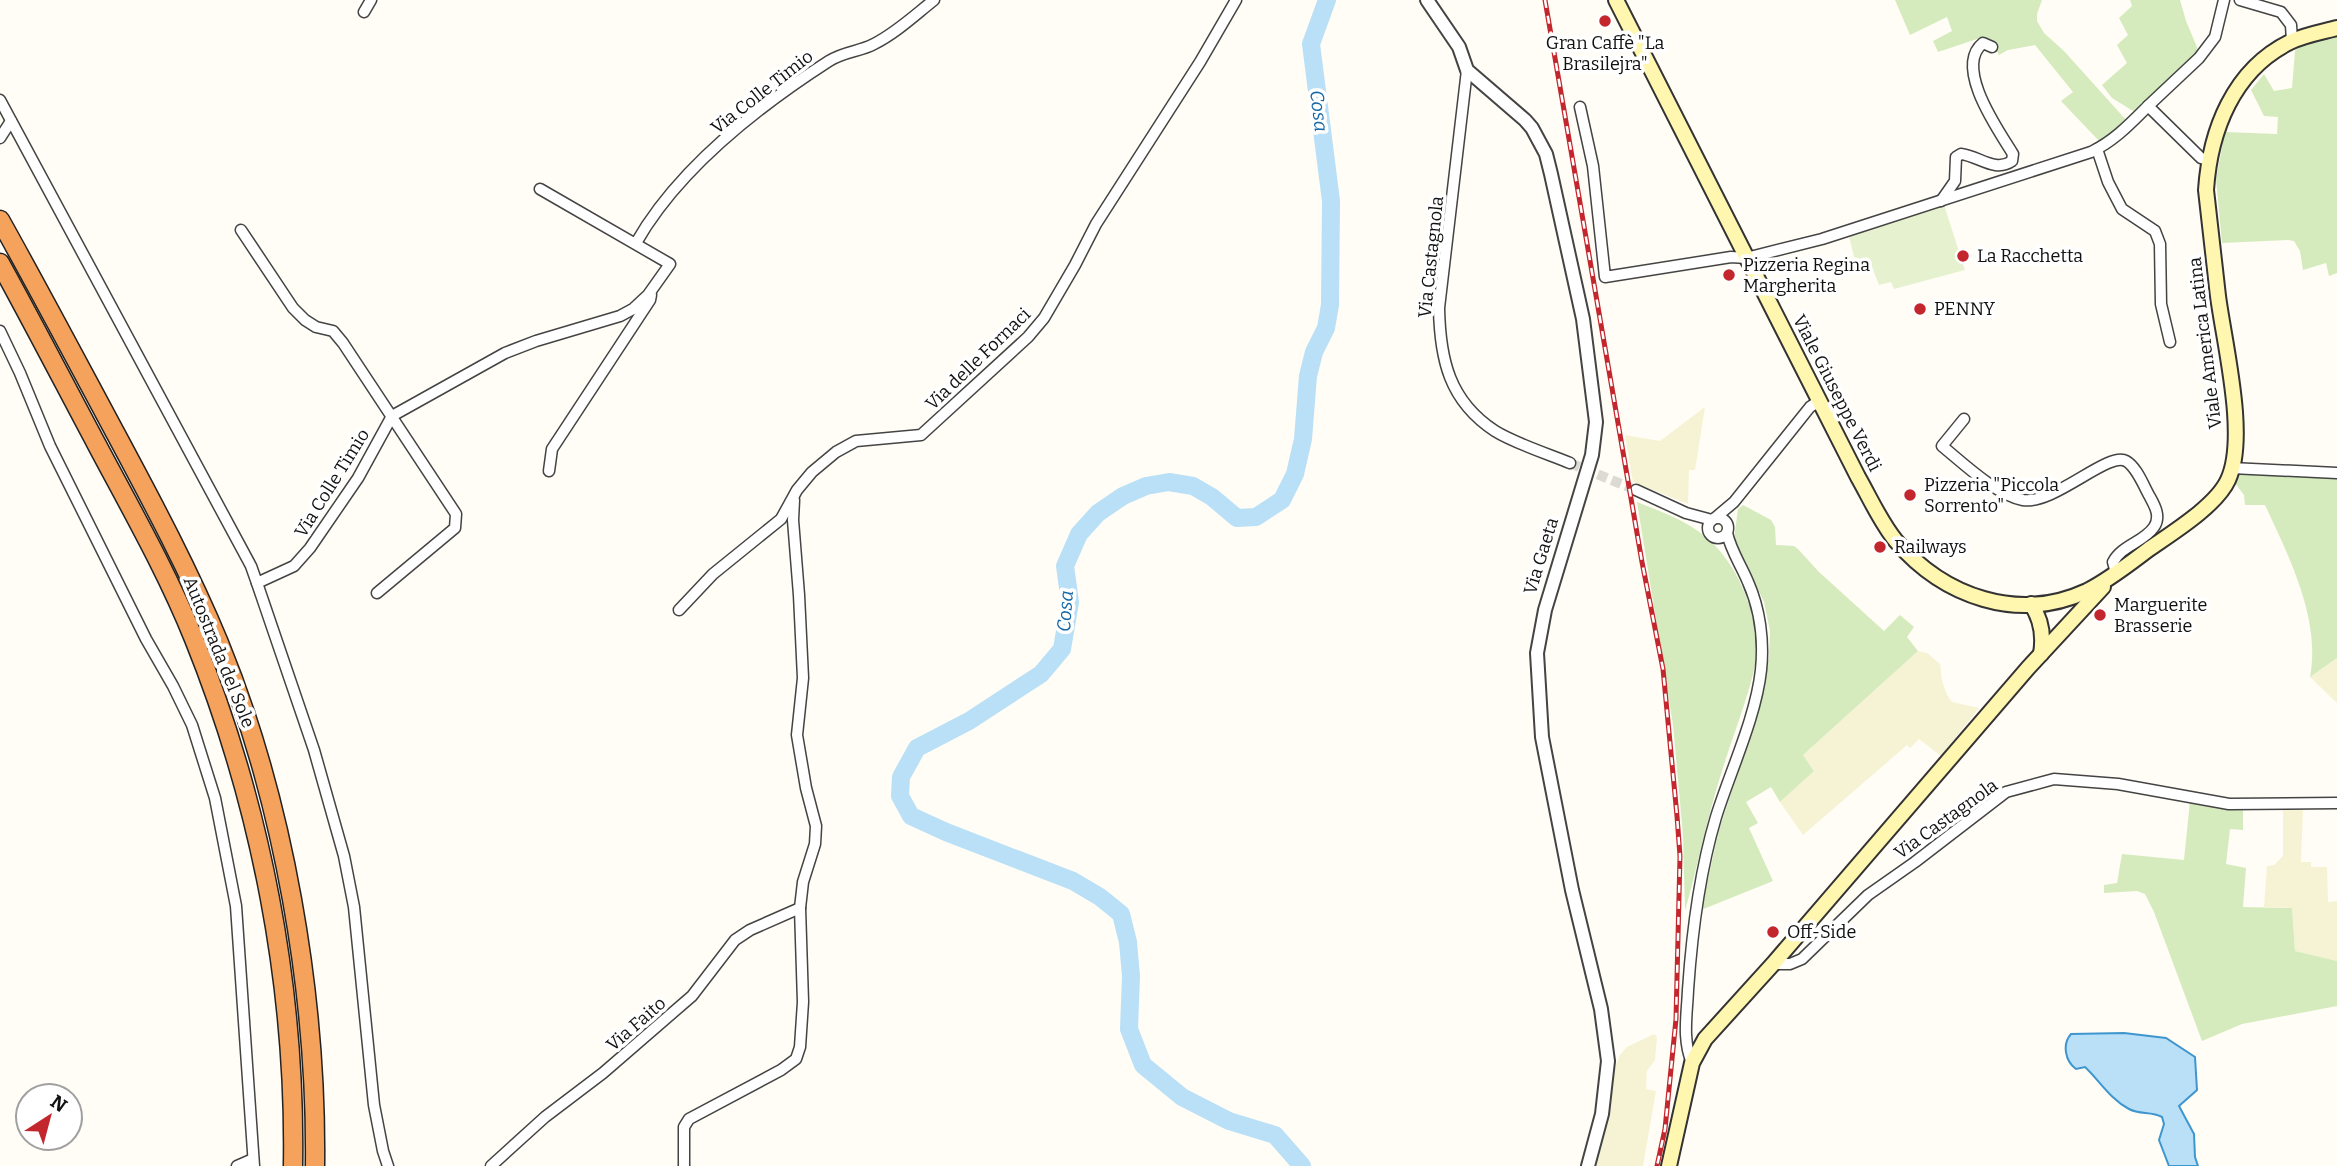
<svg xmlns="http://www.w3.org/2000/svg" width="2337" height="1166" viewBox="0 0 2337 1166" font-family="Bitter,serif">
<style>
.farmland{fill:#f6f3d4}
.green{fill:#d5ebbd}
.pitch{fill:#e6f2cf}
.water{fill:#b9e0f7;stroke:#3f96cf;stroke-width:2}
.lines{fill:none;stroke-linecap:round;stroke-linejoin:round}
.river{stroke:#b9e0f7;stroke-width:18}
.minor-tunnel{stroke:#dbdad3;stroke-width:10;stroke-dasharray:10 5;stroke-linecap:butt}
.minor-casing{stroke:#444;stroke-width:13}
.tertiary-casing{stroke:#444;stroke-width:16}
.secondary-casing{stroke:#333;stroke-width:18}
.motorway-casing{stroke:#222;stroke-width:21}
.minor{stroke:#fff;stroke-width:10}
.tertiary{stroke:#fff;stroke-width:12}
.secondary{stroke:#fff6b0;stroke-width:14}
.motorway{stroke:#f5a25d;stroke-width:18}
.rail-casing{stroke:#c4262e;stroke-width:5}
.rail{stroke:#fff;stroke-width:2.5;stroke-dasharray:8;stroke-linecap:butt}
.poi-dot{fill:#c4262e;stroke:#fff;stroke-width:2.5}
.labels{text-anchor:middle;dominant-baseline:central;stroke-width:7;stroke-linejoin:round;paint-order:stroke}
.poi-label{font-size:18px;fill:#111;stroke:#fff;text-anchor:start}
.street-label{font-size:18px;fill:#111;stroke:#fff}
.water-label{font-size:19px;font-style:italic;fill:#1768a6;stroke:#fff}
</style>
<rect width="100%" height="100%" fill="#fffdf5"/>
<g class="farmland">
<polygon points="1705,407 1695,470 1689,470 1688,504 1633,482 1625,435 1660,441"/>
<polygon points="1918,651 1927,653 1940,664 1942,681 1947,695 1952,702 1979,708 1941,756 1919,739 1910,748 1907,745 1803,835 1780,802 1814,771 1803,755"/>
<polygon points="2337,658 2337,703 2310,677"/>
<polygon points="2283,809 2303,810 2301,862 2311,862 2311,867 2327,867 2328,902 2337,901 2337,961 2295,951 2292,908 2264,907 2267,866 2274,865 2283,856"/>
<polygon points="1654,1034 1657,1037 1655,1060 1647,1071 1646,1089 1656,1091 1643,1166 1596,1166 1613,1073 1620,1055 1627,1047"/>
</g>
<g class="green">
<polygon points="1895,0 2042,0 2037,14 2037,21 2044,33 2064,51 2127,121 2101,143 2061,101 2073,92 2035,45 2008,50 1999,55 1991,41 1977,39 1938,52 1933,41 1952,31 1947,17 1910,35"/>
<polygon points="2130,0 2180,0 2186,21 2199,52 2133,111 2112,98 2102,85 2127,63 2117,45 2128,35 2119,18 2132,6"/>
<polygon points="2337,35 2337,273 2329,276 2326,263 2303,270 2300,251 2294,241 2288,240 2222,243 2216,179 2225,132 2277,134 2278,117 2264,116 2251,90 2264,74 2274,91 2292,88 2295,51 2299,47"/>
<path d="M2239 473 2337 479V658L2310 677C2321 619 2289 557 2265 505H2245L2244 495 2235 483Z"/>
<path d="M1637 502C1662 512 1688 521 1708 539 1741 567 1764 627 1754 670 1746 704 1732 738 1722 771 1707 817 1698 865 1685 911L1683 835 1673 725Z"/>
<polygon points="1743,505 1771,520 1775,527 1776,545 1794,546 1798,549 1818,571 1884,631 1900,615 1914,627 1907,637 1918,651 1803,755 1814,771 1780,802 1771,787 1746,802 1758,823 1749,828 1773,881 1701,910 1719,830 1756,717 1769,658 1770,631 1764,602 1734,539 1738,509"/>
<polygon points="2190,801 2243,810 2243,830 2230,829 2226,864 2246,868 2243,907 2292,908 2295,951 2337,961 2337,1006 2242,1024 2202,1041 2154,912 2145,894 2137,891 2104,893 2104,885 2117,883 2122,854 2184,860"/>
</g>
<polygon class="pitch" points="1944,205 1965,270 1894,289 1891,282 1879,285 1870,262 1854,257 1849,236"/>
<path class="water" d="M2124 1033 2166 1038 2195 1057 2197 1090 2179 1106 2194 1134 2195 1157 2198 1166H2169L2159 1140 2164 1124 2162 1117C2151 1111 2140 1115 2129 1109 2110 1099 2099 1080 2085 1067L2076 1069C2065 1061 2062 1044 2071 1034Z"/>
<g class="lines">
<polyline class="river" points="1302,1166 1275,1135 1229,1121 1182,1097 1143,1065 1129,1029 1131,976 1128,942 1121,914 1100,897 1073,881 946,832 911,816 900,796 901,777 917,748 969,721 1041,674 1062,649 1070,602 1065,566 1079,534 1098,513 1123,496 1146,486 1169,482 1193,486 1212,497 1237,518 1256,517 1282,500 1295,474 1303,439 1308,376 1314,352 1326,328 1330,305 1331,201 1311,44 1327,0"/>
<polyline class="minor-tunnel" points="1570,463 1636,490"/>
<defs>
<g id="minor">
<polyline points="2240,0 2281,12 2291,25 2292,41"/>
<polyline points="364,12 371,0"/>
<path d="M1467 70 1439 308C1440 359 1449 401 1495 431 1514 443 1548 454 1570 463"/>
<polyline points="0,100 251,566 257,583 314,750 344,856 354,907 374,1105 383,1151 388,1166"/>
<polyline points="2148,106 2199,58 2215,37 2224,0"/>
<path d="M1580 107 1593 166 1605 277 1731 257 1746 258 1822 239 2091 152C2114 141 2130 124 2148 106L2201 158 2208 160"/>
<polyline points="0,138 11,121"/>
<polyline points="2097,149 2108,182 2122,209 2155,231 2160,244 2161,304 2170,342"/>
<path d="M1941 201 1955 181 1956 157 1961 154C1979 156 1995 173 2012 161L2013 154C1999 131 1953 67 1983 43L1992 47"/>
<polyline points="241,230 293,308 305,320 316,327 333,331 343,343 456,514 455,528 377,593"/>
<path d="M636 243C678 169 759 106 829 61 845 51 859 52 874 44 896 33 915 15 934 0"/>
<polyline points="0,331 20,373 50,446 146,639 173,686 192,725 215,798 236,906 254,1166"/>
<path d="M1964 419 1942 446C1963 463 1996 495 2023 500 2054 505 2108 451 2126 461 2137 467 2144 487 2150 497 2155 506 2161 517 2154 527 2144 542 2122 545 2113 562L2116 573"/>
<polyline points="2231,468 2337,473"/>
<polyline points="549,471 552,449 650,300 651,295"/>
<polyline points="1636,490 1686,513 1712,520"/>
<circle cx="1718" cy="528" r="10"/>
<polyline points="1715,518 1734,502 1810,407 1819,401"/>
<polyline points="257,583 294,566 310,548 358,478 392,416 505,353 536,341 620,316 633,309 648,295 670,264 540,189"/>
<polyline points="679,610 713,574 781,519 797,490 812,472 836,452 856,441 921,435 1028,337 1044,318 1075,265 1096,224 1200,62 1236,0"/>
<polyline points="1773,964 1790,964 1802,959 1868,895 1915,862 2006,792 2054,779 2118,784 2229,804 2337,803"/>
<path d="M1692 1063C1682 1039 1687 1015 1688 990 1692 931 1699 874 1716 817 1730 772 1756 717 1761 670 1764 641 1760 609 1748 582 1741 565 1731 551 1727 533"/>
<polyline points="237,1166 253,1159"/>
<polyline points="491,1166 545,1117 603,1073 692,996 735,940 750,930 800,908"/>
<polyline points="684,1166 684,1127 689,1119 781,1070 796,1059 800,1047 803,1002 800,908 803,882 815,844 816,826 806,788 797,735 803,678 799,595 793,520 794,500"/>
</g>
<polyline id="tertiary" points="1427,0 1459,47 1467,70 1525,120 1532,128 1546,154 1551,174 1583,319 1596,422 1592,455 1545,610 1537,653 1542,737 1572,890 1601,1009 1608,1061 1602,1114 1588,1166"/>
<g id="secondary">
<path d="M1616 0 1858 477C1870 498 1881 523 1896 541 1944 597 2018 623 2087 591 2109 580 2129 564 2149 549 2172 533 2216 506 2228 480 2248 437 2224 343 2218 296 2214 261 2210 225 2206 190 2210 131 2233 70 2290 42 2304 35 2322 32 2337 28"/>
<path d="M2031 604C2042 620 2044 636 2041 654"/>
<polyline points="1669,1166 1692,1063 1705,1039 1773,964 2028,668 2103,587"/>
</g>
<g id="motorway">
<path d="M0 220C38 288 74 356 111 425 149 496 188 568 219 643 284 801 317 996 315 1166"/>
<path d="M0 263C33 323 65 385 97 445 131 509 167 572 194 639 261 805 296 987 293 1166"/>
</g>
</defs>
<use href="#minor" class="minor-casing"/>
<use href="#tertiary" class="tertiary-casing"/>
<use href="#secondary" class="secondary-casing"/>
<use href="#motorway" class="motorway-casing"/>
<use href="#minor" class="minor"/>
<use href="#tertiary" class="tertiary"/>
<use href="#secondary" class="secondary"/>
<use href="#motorway" class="motorway"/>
<defs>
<polyline id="rail" points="1545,0 1642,562 1663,669 1677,816 1680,856 1676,1019 1665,1129 1657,1166"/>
</defs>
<use href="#rail" class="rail-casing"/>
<use href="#rail" class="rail"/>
</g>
<g class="poi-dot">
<circle cx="1605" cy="21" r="7"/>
<circle cx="1963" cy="256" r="7"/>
<circle cx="1729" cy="275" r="7"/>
<circle cx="1920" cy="309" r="7"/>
<circle cx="1910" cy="495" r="7"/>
<circle cx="1880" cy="547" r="7"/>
<circle cx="2100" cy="615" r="7"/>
<circle cx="1773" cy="932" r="7"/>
</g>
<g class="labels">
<g class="poi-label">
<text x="1605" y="43" text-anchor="middle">Gran Caffè "La<tspan x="1605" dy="21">Brasilejra"</tspan></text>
<text x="1977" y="256">La Racchetta</text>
<text x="1743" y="265">Pizzeria Regina<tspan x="1743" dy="21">Margherita</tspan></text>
<text x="1934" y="309">PENNY</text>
<text x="1924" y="485">Pizzeria "Piccola<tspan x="1924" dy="21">Sorrento"</tspan></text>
<text x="1894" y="547">Railways</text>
<text x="2114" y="605">Marguerite<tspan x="2114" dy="21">Brasserie</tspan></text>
<text x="1787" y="932">Off-Side</text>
</g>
<g class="street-label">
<text transform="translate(762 92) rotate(-38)">Via Colle Timio</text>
<text transform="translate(1431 257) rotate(-84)">Via Castagnola</text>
<text transform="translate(2205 343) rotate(-97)">Viale America Latina</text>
<text transform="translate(978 359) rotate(-44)">Via delle Fornaci</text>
<text transform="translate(1837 393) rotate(63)">Viale Giuseppe Verdi</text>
<text transform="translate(332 483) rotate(-58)">Via Colle Timio</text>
<text transform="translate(1541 556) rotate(-73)">Via Gaeta</text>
<text transform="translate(219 652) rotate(68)">Autostrada del Sole</text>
<text transform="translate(1946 819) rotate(-36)">Via Castagnola</text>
<text transform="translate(636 1024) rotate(-41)">Via Faito</text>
</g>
<g class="water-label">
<text transform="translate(1319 111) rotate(83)">Cosa</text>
<text transform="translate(1065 611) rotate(-86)">Cosa</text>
</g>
</g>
<g transform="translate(49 1117) rotate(36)"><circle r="33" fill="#ffffff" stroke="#a0a0a0" stroke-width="2"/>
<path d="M0-5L12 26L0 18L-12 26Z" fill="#c4262e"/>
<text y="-10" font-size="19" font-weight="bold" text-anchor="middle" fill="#111111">N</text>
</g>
</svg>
